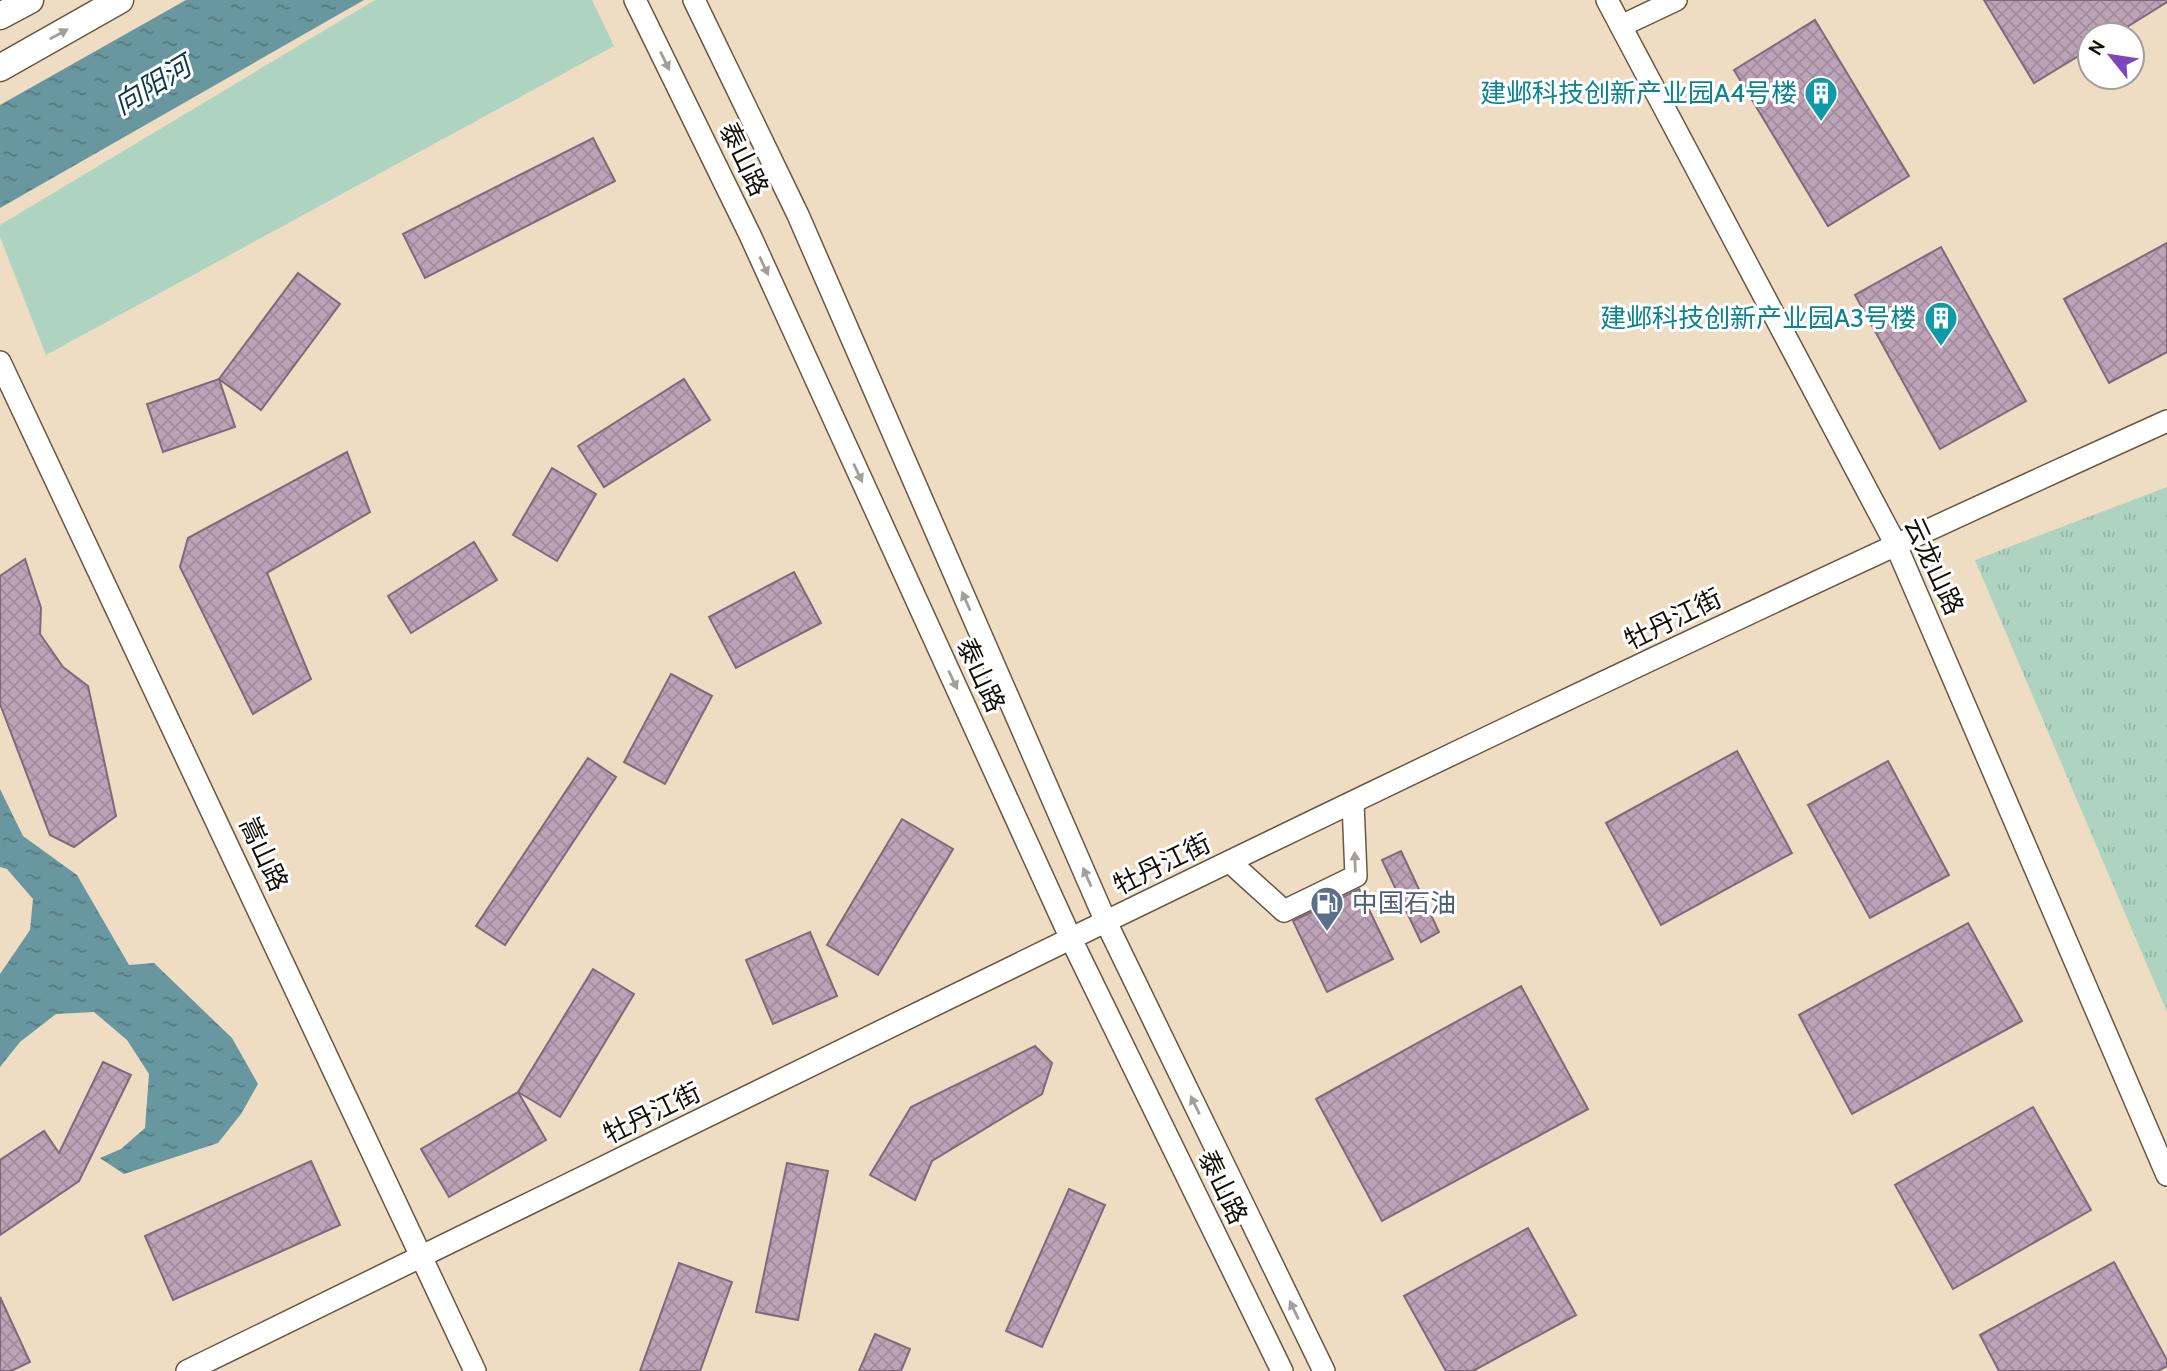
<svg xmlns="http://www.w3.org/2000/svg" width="2167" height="1371" viewBox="0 0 2167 1371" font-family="Cabin,'Noto Sans SC',sans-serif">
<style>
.grass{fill:url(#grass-tufts)}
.park{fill:#aed4c1}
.water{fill:url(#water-ripples)}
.building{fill:url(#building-cross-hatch);stroke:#80697b;stroke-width:2}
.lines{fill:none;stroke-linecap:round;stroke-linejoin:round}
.minor-casing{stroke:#675841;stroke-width:24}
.major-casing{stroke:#675841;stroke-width:29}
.minor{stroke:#fff;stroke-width:21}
.major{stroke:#fff;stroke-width:26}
.oneway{fill:#a19f9b}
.labels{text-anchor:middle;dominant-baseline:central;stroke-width:6;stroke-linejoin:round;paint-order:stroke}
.culture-label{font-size:26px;fill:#0d838f;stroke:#fff;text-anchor:end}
.street-label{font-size:26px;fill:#140f06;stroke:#fff}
.service-label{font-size:26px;fill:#4e5e75;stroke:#fff;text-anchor:start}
.water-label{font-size:28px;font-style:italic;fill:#0d3b41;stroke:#fff}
</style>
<defs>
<pattern id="grass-tufts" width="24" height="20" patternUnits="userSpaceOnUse" patternTransform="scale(1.75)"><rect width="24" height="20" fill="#aed4c1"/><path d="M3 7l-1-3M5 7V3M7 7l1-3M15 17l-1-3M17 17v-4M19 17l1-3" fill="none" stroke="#95b5a4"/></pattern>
<pattern id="water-ripples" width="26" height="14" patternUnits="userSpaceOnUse" patternTransform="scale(1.75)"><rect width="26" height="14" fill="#69979f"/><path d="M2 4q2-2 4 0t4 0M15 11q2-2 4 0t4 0" fill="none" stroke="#557a80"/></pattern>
<pattern id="building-cross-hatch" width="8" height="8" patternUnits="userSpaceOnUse" patternTransform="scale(1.75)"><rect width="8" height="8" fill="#bda3b7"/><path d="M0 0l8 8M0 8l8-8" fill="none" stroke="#a28b9c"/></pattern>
</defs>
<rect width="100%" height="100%" fill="#eeddc2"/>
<polygon class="grass" points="2167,487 2167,1012 1975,560"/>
<polygon class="park" points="375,0 592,0 614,46 46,355 0,237 0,225"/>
<g class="water">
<polygon points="186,0 364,0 0,208 0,105"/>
<polygon points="0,789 23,836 77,875 129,965 154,963 232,1038 258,1084 241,1114 218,1143 124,1174 100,1158 121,1149 145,1128 149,1074 127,1040 94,1012 56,1014 20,1042 0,1067 0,974 30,930 33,899 7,869 0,867"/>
</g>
<g class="building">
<polygon points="1984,0 2167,0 2167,2 2114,35 2090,35 2090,49 2034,83"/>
<polygon points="1815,20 1909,176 1828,226 1734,70"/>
<polygon points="593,138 615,181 425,278 403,234"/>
<polygon points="2167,243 2167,352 2109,383 2064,299"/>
<polygon points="1941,247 2026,401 1940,449 1855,295"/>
<polygon points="298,273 340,304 261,410 219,379"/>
<polygon points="219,379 235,427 163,452 147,404"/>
<polygon points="684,379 710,420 604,487 578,446"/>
<polygon points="347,452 370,512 267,573 311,679 253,714 180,567 188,538"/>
<polygon points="552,468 596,494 557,561 513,535"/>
<polygon points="474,542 497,580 411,633 388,596"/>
<polygon points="25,559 41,608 40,634 63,667 88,686 116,816 74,847 50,835 0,704 0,576"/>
<polygon points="794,572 821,623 736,668 709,617"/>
<polygon points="671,674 712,696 665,784 624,762"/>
<polygon points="1737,751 1792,853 1661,925 1606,823"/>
<polygon points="588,758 616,777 505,945 476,926"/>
<polygon points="1888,761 1949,875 1870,918 1808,805"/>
<polygon points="902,819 953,849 878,975 827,945"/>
<polygon points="1401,851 1439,932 1421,942 1382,860"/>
<polygon points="1359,889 1393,959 1327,992 1293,921"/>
<polygon points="1968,923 2022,1021 1852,1114 1799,1015"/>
<polygon points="810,932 837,996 773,1024 746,960"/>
<polygon points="593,969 634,994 560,1117 518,1092"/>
<polygon points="1521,986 1588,1109 1382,1221 1316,1099"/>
<polygon points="1035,1046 1052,1063 1042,1094 932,1161 915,1200 870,1175 911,1107"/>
<polygon points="103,1062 131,1075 79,1181 0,1235 0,1160 44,1131 59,1153"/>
<polygon points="518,1092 546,1140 449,1197 421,1149"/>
<polygon points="2033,1107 2091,1210 1953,1289 1895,1185"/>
<polygon points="311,1161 340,1225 173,1300 145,1236"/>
<polygon points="787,1163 828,1171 798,1320 756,1312"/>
<polygon points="1069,1189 1105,1205 1042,1347 1006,1331"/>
<polygon points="1528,1228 1576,1315 1473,1371 1446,1371 1404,1296"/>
<polygon points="2114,1262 2167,1360 2167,1366 2158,1371 1999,1371 1980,1335"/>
<polygon points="679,1263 732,1282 700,1371 640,1371"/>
<polygon points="0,1297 30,1362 11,1371 0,1371"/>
<polygon points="875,1334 910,1349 901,1371 859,1371"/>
</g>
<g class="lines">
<defs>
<g id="minor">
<polyline points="635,0 750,235 1071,939 1282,1371"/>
<polyline points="694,0 798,215 1106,922 1324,1371"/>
<polyline points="1607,0 1895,543 2167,1175"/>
<polyline points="1621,26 1676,0"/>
<polyline points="0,362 475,1371"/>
<polyline points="1230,862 1284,911 1356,876 1353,803"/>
<path d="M187 1371C845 1050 1500 722 2167 421"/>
</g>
<g id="major">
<polyline points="0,16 30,0"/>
<polyline points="0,68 120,0"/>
</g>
</defs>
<use href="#minor" class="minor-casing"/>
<use href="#major" class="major-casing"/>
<use href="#minor" class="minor"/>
<use href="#major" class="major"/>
</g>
<defs><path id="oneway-solid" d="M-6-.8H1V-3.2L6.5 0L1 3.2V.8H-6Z" transform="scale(1.75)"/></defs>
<g class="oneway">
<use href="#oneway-solid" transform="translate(59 34) rotate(-29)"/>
<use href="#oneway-solid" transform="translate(665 61) rotate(64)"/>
<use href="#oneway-solid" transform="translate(764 266) rotate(65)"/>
<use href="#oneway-solid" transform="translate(858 473) rotate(65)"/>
<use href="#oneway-solid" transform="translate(966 601) rotate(-114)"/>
<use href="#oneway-solid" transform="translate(953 680) rotate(65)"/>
<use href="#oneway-solid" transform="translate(1355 862) rotate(-92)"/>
<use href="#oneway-solid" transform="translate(1087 877) rotate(-114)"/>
<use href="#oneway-solid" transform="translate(1195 1105) rotate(-116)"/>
<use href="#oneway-solid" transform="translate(1294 1310) rotate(-116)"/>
</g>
<defs>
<symbol id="building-pin" viewBox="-11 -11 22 30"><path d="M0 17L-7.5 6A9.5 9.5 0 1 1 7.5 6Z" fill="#0f9aa8" stroke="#fff"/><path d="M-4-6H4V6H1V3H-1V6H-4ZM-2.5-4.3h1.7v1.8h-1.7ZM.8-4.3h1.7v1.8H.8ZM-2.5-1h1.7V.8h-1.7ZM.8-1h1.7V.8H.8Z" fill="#fff"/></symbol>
<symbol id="fuel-pin" viewBox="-11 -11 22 30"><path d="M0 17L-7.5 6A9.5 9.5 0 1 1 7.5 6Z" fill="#5c6f8a" stroke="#fff"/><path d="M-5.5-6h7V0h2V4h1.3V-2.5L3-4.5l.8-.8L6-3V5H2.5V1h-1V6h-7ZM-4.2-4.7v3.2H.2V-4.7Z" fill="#fff"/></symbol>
</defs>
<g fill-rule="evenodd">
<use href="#building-pin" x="1802" y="74" width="38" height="52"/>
<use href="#building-pin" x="1922" y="299" width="38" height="52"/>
<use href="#fuel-pin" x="1308" y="884" width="38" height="52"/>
</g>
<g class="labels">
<g class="culture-label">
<text x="1797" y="93">建邺科技创新产业园A4号楼</text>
<text x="1916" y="318">建邺科技创新产业园A3号楼</text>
</g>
<g class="street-label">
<text transform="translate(744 159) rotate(64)">泰山路</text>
<text transform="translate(1934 566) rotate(65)">云龙山路</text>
<text transform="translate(1673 619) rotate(-26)">牡丹江街</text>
<text transform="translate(981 675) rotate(65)">泰山路</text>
<text transform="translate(264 854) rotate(65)">嵩山路</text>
<text transform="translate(1162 864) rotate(-26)">牡丹江街</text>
<text transform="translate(652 1113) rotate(-26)">牡丹江街</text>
<text transform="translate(1223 1187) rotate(64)">泰山路</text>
</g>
<g class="service-label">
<text x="1352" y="903">中国石油</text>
</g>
<g class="water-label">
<text transform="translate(152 85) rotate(-31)">向阳河</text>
</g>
</g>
<g transform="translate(2111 56) rotate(300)"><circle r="33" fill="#ffffff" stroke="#a19f9b" stroke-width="2"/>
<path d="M0-5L12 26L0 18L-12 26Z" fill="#7d46bd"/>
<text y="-10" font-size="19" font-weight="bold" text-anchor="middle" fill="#140f06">N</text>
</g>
</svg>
